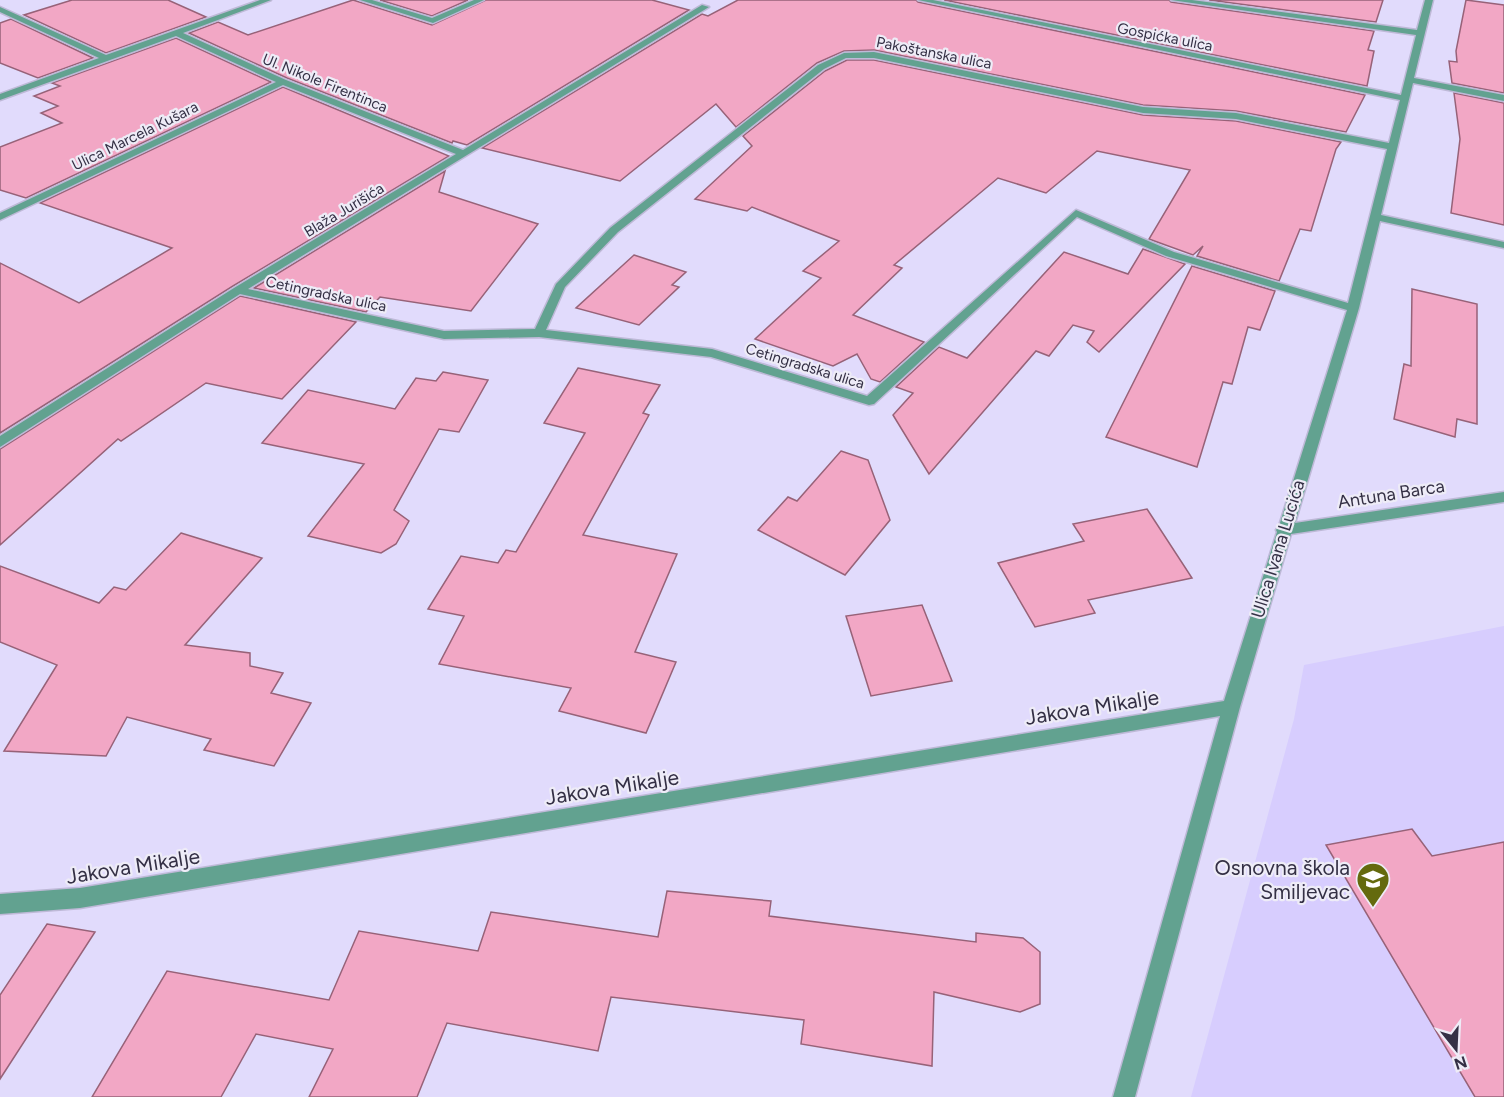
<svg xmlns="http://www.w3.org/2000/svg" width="1504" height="1097" viewBox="0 0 1504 1097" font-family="Figtree,sans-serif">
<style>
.built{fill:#d7cdfe}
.building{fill:#f2a7c5;stroke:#976278;stroke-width:1.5}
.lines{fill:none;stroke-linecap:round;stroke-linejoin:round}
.street-casing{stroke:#beb9d7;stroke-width:3}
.street{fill:#62a290;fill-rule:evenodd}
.labels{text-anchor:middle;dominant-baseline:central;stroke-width:4.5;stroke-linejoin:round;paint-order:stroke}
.far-street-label{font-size:15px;fill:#343045;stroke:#eeecf7}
.street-label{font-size:18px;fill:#343045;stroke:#eeecf7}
.near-street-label{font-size:21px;fill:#343045;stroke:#eeecf7}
.near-poi-label{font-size:21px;fill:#343045;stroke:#eeecf7;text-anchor:end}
</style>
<rect width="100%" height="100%" fill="#e1dbfc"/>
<polygon class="built" points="1504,626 1504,1097 1191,1097 1294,719 1304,665"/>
<g class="building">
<polygon points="72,0 168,0 206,17 106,53 24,15"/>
<polygon points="353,0 432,25 486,0 652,0 689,10 467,145 453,141 452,143 287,78 189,33 218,22 248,35"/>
<polygon points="380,0 468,0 432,16"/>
<polygon points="738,0 916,0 918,2 1365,95 1346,132 1236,111 1143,105 874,50 844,51 817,63 736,127 716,104 620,181 482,148 702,14 708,16"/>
<polygon points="944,0 1169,0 1171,2 1374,31 1368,50 1374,51 1367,86"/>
<polygon points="1209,0 1383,0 1376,22"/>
<polygon points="1466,0 1504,5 1504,93 1452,83 1449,61 1457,62 1456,51"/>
<polygon points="11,19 93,58 38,78 0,63 0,23"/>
<polygon points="176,38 271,82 26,198 0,190 0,147 62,123 41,113 58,106 34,96 60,86 52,83"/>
<polygon points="847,60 874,60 1143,115 1236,121 1341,142 1336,149 1311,231 1300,229 1279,281 1197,256 1203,246 1193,255 1149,239 1190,170 1097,151 1046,193 998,178 894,265 902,268 853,315 924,342 880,382 871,379 857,354 833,366 755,339 821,278 803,271 839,241 752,207 747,211 695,199 752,146 743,136 825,71"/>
<polygon points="283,87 449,156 233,286 0,433 0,263 79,303 172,248 40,203"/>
<polygon points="1454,93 1504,103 1504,225 1451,213 1460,139"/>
<polygon points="445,171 439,192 538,224 471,311 380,297 366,312 254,288"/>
<polygon points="1143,249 1185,264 1099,352 1087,342 1094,331 1073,325 1049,356 1036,351 929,474 893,415 913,393 896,387 939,347 967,358 1064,252 1128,274"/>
<polygon points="634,255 686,272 672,285 679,287 639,325 576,308"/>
<polygon points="1192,266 1275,291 1260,330 1248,327 1232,384 1223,382 1197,467 1106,437"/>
<polygon points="1412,289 1477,304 1477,424 1457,419 1455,437 1394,419 1404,364 1411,366"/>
<polygon points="240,296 356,322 282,399 206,383 121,441 118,439 0,545 0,449"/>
<polygon points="578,368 660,385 643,413 649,415 583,535 677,554 635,652 676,662 646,733 559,711 571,688 439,664 464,616 428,609 461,556 498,563 506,550 516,552 585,433 544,423"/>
<polygon points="443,372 488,380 459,432 439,429 394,510 409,521 396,544 381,553 308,536 364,464 262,443 308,390 395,409 416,378 436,381"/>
<polygon points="841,451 868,460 890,520 845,575 758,530 788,497 797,501"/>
<polygon points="1147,509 1192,578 1088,600 1095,613 1035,627 998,563 1084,541 1073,524"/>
<polygon points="181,533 262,558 185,645 250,653 250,666 283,673 271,693 311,703 274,766 204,750 211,739 127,717 106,756 4,751 57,665 0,642 0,566 99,603 114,587 126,590"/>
<polygon points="922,605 952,681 871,696 846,616"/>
<polygon points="1412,829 1432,856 1504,842 1504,1097 1475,1097 1326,845"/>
<polygon points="667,891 771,901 769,916 976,942 976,933 1023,938 1040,952 1040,1004 1020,1012 934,992 932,1066 801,1044 804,1020 611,997 598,1051 447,1023 417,1097 309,1097 333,1049 256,1034 221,1097 92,1097 167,971 329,1000 359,931 478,951 491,912 658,937"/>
<polygon points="47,924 95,932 0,1079 0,995"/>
</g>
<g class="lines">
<defs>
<g id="street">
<path d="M260 0H271L183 33 286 80 463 150 702 5 709 7 248 289 444 331 535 329 556 284 610 228 818 65 844 53 874 52 1143 107 1236 113 1389 143 1400 100 918 0H933L1401 95 1416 35 1171 0H1192L1417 30 1425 0H1433L1414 78 1504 95V101L1413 83 1381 215 1504 242V248L1380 221 1359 308 1295 523 1504 492V502L1291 534 1240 707 1135 1097H1113L1220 716 80 908 0 914V894L80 888 1224 701 1277 532 1276 530 1279 526 1347 310 1166 256 1077 217 874 404 869 405 711 357 539 337 444 339 240 294 0 447V436L234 288 456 154 283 85 0 220V213L276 82 176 36 0 100V94L99 58 0 12V7L106 55ZM846 58H874L1143 113 1236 119 1387 149 1348 303 1174 252 1076 210 867 396 712 349 546 330 565 287 618 232 824 69Z"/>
<polygon points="360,0 372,0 432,18 474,0 484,0 433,23"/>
</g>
</defs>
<use href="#street" class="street-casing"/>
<use href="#street" class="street"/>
</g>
<defs>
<symbol id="school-pin" viewBox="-11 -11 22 30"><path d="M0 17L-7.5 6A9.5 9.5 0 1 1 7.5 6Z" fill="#646a0d" stroke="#eeecf7"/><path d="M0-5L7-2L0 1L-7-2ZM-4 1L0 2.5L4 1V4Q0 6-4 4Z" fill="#fff"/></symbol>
</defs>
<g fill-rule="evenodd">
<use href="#school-pin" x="1354" y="860" width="38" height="52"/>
</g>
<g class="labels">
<g class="far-street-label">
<text transform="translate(1165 37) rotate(11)">Gospićka ulica</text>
<text transform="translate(934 53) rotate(11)">Pakoštanska ulica</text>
<text transform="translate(325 83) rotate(22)">Ul. Nikole Firentinca</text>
<text transform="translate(135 136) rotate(-26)">Ulica Marcela Kušara</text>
<text transform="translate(344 210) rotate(-31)">Blaža Jurišića</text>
<text transform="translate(326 294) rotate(12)">Cetingradska ulica</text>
<text transform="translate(805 366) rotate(17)">Cetingradska ulica</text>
</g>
<g class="street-label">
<text transform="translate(1391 494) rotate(-9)">Antuna Barca</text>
<text transform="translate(1278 549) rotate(-73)">Ulica Ivana Lucića</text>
</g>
<g class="near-street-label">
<text transform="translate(1092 707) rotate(-9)">Jakova Mikalje</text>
<text transform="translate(612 787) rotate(-9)">Jakova Mikalje</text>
<text transform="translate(133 866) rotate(-9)">Jakova Mikalje</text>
</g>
<g class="near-poi-label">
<text x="1350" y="867">Osnovna škola<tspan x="1350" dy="24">Smiljevac</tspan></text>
</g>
</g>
<g transform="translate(1456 1049) rotate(162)" stroke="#eeecf7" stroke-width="4.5" paint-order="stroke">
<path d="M0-4.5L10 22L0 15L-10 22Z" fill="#343045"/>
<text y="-9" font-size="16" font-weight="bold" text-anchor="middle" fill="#343045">N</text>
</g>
</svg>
